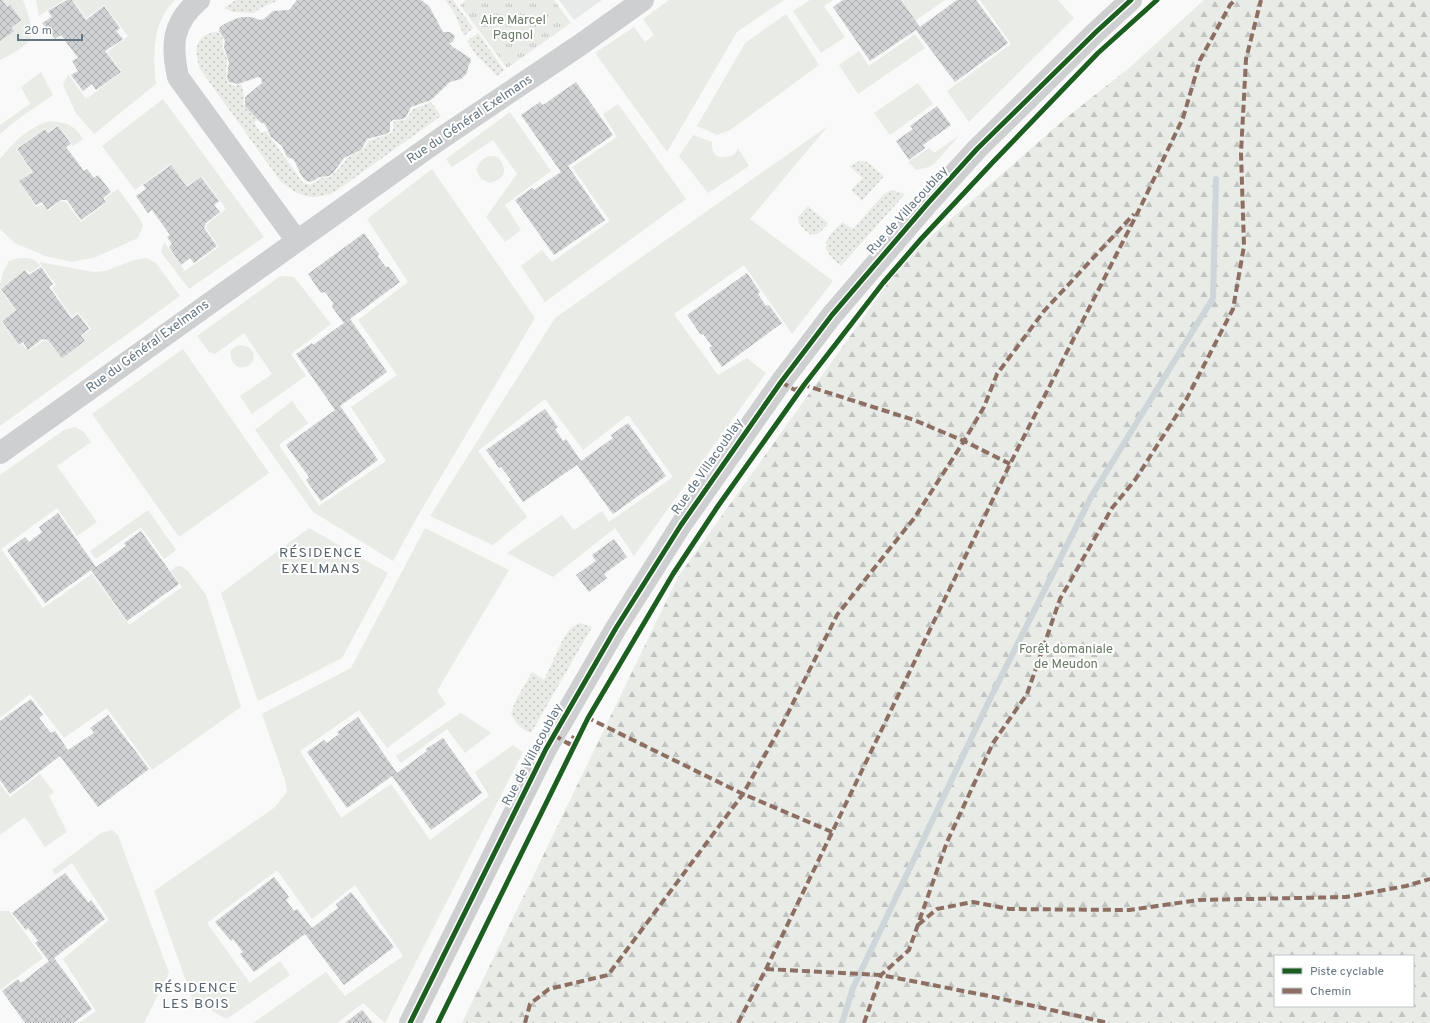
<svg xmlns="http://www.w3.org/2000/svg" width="1430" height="1023" viewBox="0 0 1430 1023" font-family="Overpass,sans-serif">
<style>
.built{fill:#e8e9e9}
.grass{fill:url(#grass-dots)}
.forest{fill:url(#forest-firs);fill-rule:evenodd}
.park{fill:url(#park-tufts)}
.garden{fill:#e8ebe6}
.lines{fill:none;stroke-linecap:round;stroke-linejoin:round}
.stream{stroke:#ced6d9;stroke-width:6}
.building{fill:url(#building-cross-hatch)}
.minor{stroke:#cecfd0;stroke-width:22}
.quiet{stroke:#8d6e63;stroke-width:4;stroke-dasharray:8 4;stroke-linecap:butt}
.cycleway-casing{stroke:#fff;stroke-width:8}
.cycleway{stroke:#1b5e20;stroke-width:5}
.labels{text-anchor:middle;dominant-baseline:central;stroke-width:4;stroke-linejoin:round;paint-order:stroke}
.park-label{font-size:13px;fill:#687a64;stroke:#fff}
.street-label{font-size:13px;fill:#657683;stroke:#fff}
.neighbourhood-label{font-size:14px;letter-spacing:1px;fill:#57646e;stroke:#fff}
</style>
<defs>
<pattern id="grass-dots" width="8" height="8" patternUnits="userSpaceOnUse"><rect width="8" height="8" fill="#e8ebe6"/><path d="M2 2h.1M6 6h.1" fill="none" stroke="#c0c3c0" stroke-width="1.8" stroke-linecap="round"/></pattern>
<pattern id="forest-firs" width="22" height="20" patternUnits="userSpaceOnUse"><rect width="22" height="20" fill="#e8ebe6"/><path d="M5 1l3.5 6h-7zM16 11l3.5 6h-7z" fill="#c0c3c0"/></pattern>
<pattern id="park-tufts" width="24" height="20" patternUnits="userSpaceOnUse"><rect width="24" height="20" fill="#e8ebe6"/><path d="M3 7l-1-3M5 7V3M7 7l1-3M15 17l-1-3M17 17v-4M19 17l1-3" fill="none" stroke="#c0c3c0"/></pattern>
<pattern id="building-cross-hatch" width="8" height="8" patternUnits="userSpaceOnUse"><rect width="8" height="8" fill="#d0d2d3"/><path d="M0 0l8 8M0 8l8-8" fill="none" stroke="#acafb1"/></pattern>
</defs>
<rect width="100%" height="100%" fill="#f9f9f9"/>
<polygon class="built" points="559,0 602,0 574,20"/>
<g class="grass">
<path d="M236 0H278C272 4 258 8 254 13L233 12 224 8Z"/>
<polygon points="445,0 453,0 473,28 464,36 454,12"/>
<path d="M218 32 223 39 222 46 227 59 226 77 228 83 235 86 241 84 244 95 243 104 257 120 254 123 261 133 266 131 303 183 310 185 322 178 330 177 338 170 347 158 359 152 366 146 368 141 390 134 393 130V123L395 121 406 120 413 109 431 102 441 116 336 191C313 202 300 197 281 182L200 69C194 52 194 33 218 32Z"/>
<polygon points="478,33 504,70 497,76 476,55 467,41"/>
<polygon points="860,161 867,162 884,176 862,201 851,190 863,178 849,166"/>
<path d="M892 190 905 194 841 266C836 262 833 259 829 254 820 241 834 231 842 222L853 229 884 194Z"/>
<path d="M808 206 828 223C817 238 811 239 799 223L798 217Z"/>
<path d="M580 623 592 627 531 733C521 729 515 723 511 713L516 700 532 672 544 680 564 637 572 627Z"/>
</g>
<path class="forest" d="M1204 0H1430V1023H462L678 577 906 258 1066 118 1129 68ZM1275 956H1413V1006H1275Z"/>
<polygon class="park" points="466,0 554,0 571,23 507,68 460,5"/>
<g class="garden">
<path d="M0 0H23C26 9 34 28 31 38 28 46 8 56 0 60Z"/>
<polygon points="36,0 64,0 39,16"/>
<path d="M73 0H175C152 22 153 54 156 84L94 134 76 113 63 85 68 74 86 99 122 72 107 52 128 36 104 5 86 18Z"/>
<polygon points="669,0 784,0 737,32 667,152 595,53 634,27 645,42 654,35 643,19"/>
<polygon points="810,0 833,0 824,6 845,37 821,53 793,11"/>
<polygon points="902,0 945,0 915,21"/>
<polygon points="980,0 1058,0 1074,18 969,122 947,91 1011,44"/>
<polygon points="786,14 819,65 730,130 717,135 697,126 745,43"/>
<polygon points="915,34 925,48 858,94 839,65 859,51 869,66"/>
<polygon points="41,72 53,95 18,119 0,134 0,125 30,104 21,87"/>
<polygon points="918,83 933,104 890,135 874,113"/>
<polygon points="163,99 264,237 189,289 161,252 164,242 185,271 219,247 206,228 207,224 226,209 202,176 187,186 170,164 135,190 102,146"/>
<polygon points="618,104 686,199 545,302 521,266 542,250 552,262 610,221 572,167 617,137 603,114"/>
<polygon points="510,112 551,171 505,205 521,230 505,242 486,217 517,174 493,140 452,167 446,159"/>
<path d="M49 121C66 123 73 123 83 139L73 146 58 125 48 132 45 128 16 149 32 171 19 181 36 207 42 204 48 211 61 201 66 202 81 222 107 202 105 198 118 189 140 219 143 225 138 238 96 257 72 262 45 256 15 243 0 229V159C17 139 25 130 49 121Z"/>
<polygon points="828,126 750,219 833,281 792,334 744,265 674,314 718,375 747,358 766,373 634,556 615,528 553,577 507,553 562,515 574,530 602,511 609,522 673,477 628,415 583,450 545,399 478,451 527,517 493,545 430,516 555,318"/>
<path d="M693 135 712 142C711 159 722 160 735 154L738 148 749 166 708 193 679 156Z"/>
<polygon points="960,135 934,164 929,167 916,170 908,162 929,148 934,153"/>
<path d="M490 156 498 157C508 170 506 178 490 183L481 179 476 170C479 162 483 158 490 156Z"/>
<polygon points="432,169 535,318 419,514 393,561 313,512 255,430 292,401 308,423 279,445 319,506 386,461 351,407 397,375 358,320 408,282 367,219"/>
<path d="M19 258C29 258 34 257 40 266L30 273 26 269 0 289 15 310 1 321 19 346 22 344 28 351 43 341H48L62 358 86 341 82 335 91 329 78 312 72 317 52 288 56 285 39 262 93 272 105 271 134 260 146 258 156 263 180 296 0 426V284L4 270 9 261Z"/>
<polygon points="283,276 294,277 331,324 291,354 306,376 252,414 240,396 272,374 244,333 215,354 209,352 197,336 279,277"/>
<path d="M238 345C249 345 256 350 253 361 242 374 229 366 231 350Z"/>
<polygon points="183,349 269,473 179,537 92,414"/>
<polygon points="75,427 84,432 91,442 57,466 97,522 77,536 57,508 1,549 43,608 92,574 129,625 182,587 171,571 175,567 181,566 188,571 206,595 241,707 152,770 107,708 64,738 30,694 0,718 0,475 64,430"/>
<polygon points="148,510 176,550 164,559 141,527 96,559 90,551"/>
<polygon points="309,528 388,573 342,658 258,701 221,593"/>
<polygon points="425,528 509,570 437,691 446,704 387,748 359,710 300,751 341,818 391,784 430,840 489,796 475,772 513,745 523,752 385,1023 363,1003 337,1023 253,1023 326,972 345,996 403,956 355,885 312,919 277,870 207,923 250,983 280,961 290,975 227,1019 193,1001 154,891 274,808 287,792 285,780 262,714 351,668"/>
<polygon points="461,713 491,733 465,753 447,729 401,763 396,756"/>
<polygon points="40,774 54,792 49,796 67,832 45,847 25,817 0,835 0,784 10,797"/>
<polygon points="112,830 118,835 169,973 144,1023 79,1023 96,1011 63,959 109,920 72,863 55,875 52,870 101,833"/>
<polygon points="0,911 9,911 43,958 0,990"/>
</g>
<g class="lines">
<polyline class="stream" points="842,1023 853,988 988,703 1091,497 1213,298 1216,179"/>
</g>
<g class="building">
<polygon points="0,0 2,0 7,7 10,5 21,20 11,28 14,31 0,41"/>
<polygon points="67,0 72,0 86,20 104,6 120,28 116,31 123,39 105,51 121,72 96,90 92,84 83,91 71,75 78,71 72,61 78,58 61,35 55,39 42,23 52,17 48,11"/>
<polygon points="297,0 421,0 429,6 443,32 450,32 455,36 453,42 449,43 453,47 470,58 471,61 468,67 467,73 461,79 450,82 431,100 411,107 406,117 403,119 393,120 390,122 390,131 386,134 367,139 361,150 344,158 333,173 329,176 319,177 315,180 310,182 305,180 301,175 295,162 293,159 287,157 282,146 271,137 265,124 260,122 245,106 245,97 262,83 261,78 258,77 238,84 229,82 227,78 229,62 224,47 225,40 219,31 220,27 226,23 238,18 243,17 251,17 260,20 264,19 273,11 289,10"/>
<polygon points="843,0 901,0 920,27 957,0 976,0 1008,43 955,82 916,30 870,61 833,7"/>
<polygon points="576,82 613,135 568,166 605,220 554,255 515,200 532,188 534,190 561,172 521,115 540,102 543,105"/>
<polygon points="937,106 951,125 923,145 925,148 909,160 896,141 913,129 910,126"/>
<polygon points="58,126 71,144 66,147 84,171 87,169 94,178 98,175 111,192 103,198 106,202 81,220 67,200 61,200 47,210 42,202 36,205 19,181 33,172 17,149 45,129 48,133"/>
<polygon points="171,165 187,187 201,177 219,201 214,205 220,212 206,223 204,228 217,246 194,263 190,258 181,265 169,247 172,244 167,237 170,235 152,210 148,213 136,196 146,189 143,185"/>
<polygon points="364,233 379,254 378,257 386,267 389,267 400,282 350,319 387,372 340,406 378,460 321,501 306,480 309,477 286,445 335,410 296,354 312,343 313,345 344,323 332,307 333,303 325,292 321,293 308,274"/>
<polygon points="41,267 53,284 49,287 72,319 78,314 89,329 81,335 85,341 62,358 48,340 42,339 28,350 23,342 19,345 2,321 16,310 1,289 25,270 29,275"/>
<polygon points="747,273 760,292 758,294 766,306 769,305 782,323 722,367 709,348 712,346 703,334 701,335 687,315"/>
<polygon points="545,409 558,427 555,429 563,441 566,439 581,461 613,438 611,435 628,423 666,476 613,514 577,465 523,502 509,482 511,480 501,467 499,468 486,450"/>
<polygon points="58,513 96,567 126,546 124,543 141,531 179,584 127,621 91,570 45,603 7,550 25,537 29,542 42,532 39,527"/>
<polygon points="614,539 627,557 604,574 607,578 589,592 576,575 596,561 592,555"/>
<polygon points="31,699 43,715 39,718 51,733 55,731 68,750 94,733 90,728 108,715 149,769 98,807 60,756 10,794 0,780 0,721"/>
<polygon points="358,717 397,773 427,751 426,749 443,738 482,793 431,830 392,776 347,808 307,752 324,740 327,743 339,734 337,732"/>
<polygon points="65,873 89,903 91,900 105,919 54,958 92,1009 73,1023 25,1023 2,991 18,979 21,983 49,961 35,943 38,941 28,928 26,930 12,913"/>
<polygon points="274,877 289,897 286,900 294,911 297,909 312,928 338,908 336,904 351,892 394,947 344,985 305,934 254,972 240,954 243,952 233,939 231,941 215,922"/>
<polygon points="362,1010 373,1023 345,1023"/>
</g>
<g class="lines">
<g class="minor">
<path d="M199 0C172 23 171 45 178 77L297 241"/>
<polyline points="0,453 440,139 580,45 643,0"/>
<polyline points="410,1023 546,749 616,628 681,525 781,382 832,315 928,203 977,149 1096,32 1131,0"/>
</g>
<g class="quiet">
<polyline points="781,382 795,390 804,385 914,420 964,441 1010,464"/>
<polyline points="586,717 743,794 832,832"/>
<polyline points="554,735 569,744 574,736"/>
<polyline points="918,925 937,909 973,902 1010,909 1129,910 1199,900 1346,897 1406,886 1430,879"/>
<polyline points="766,969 881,975 989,996 1109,1023"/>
<polyline points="525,1023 530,1004 549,989 608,975 743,794 784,721 837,615 915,517 964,441 984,407 997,374 1044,311 1134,214"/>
<polyline points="738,1023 766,969 1010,464 1140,208 1183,118 1200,60 1230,5 1235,0"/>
<polyline points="864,1023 881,975 909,950 947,842 993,743 1027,694 1060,599 1112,508 1135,480 1185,402 1233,309 1244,246 1241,153 1246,59 1261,0"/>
</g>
<defs>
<g id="cycleway">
<polyline points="410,1023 546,749 616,628 681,525 781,382 832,315 928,203 977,149 1096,32 1131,0"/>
<polyline points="438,1023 588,718 673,574 718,506 804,385 883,283 921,239 993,162 1098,53 1157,0"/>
</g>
</defs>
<use href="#cycleway" class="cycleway-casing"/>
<use href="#cycleway" class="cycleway"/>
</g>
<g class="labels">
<g class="park-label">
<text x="513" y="21">Aire Marcel<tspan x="513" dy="15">Pagnol</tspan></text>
<text x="1066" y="650">Forêt domaniale<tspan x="1066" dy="15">de Meudon</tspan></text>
</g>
<g class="street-label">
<text transform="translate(470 120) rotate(-34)">Rue du Général Exelmans</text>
<text transform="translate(908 211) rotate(-48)">Rue de Villacoublay</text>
<text transform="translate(148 347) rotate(-36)">Rue du Général Exelmans</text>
<text transform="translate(708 467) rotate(-55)">Rue de Villacoublay</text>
<text transform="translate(533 755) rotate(-62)">Rue de Villacoublay</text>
</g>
<g class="neighbourhood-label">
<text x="321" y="553">RÉSIDENCE<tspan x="321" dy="16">EXELMANS</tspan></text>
<text x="196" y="988">RÉSIDENCE<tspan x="196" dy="16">LES BOIS</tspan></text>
</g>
</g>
<rect x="1274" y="955" width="140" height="52" fill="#ffffff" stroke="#c1c8cd"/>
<rect x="1282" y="968" width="20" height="6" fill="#1b5e20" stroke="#c1c8cd"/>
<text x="1310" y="975" font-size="12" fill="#657683">Piste cyclable</text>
<rect x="1282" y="988" width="20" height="6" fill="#8d6e63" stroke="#c1c8cd"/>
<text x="1310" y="995" font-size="12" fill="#657683">Chemin</text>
<path d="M18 34v6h64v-6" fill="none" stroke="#657683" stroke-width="2"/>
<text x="24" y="34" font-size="12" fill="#657683" stroke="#ffffff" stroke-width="3" paint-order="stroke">20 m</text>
</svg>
